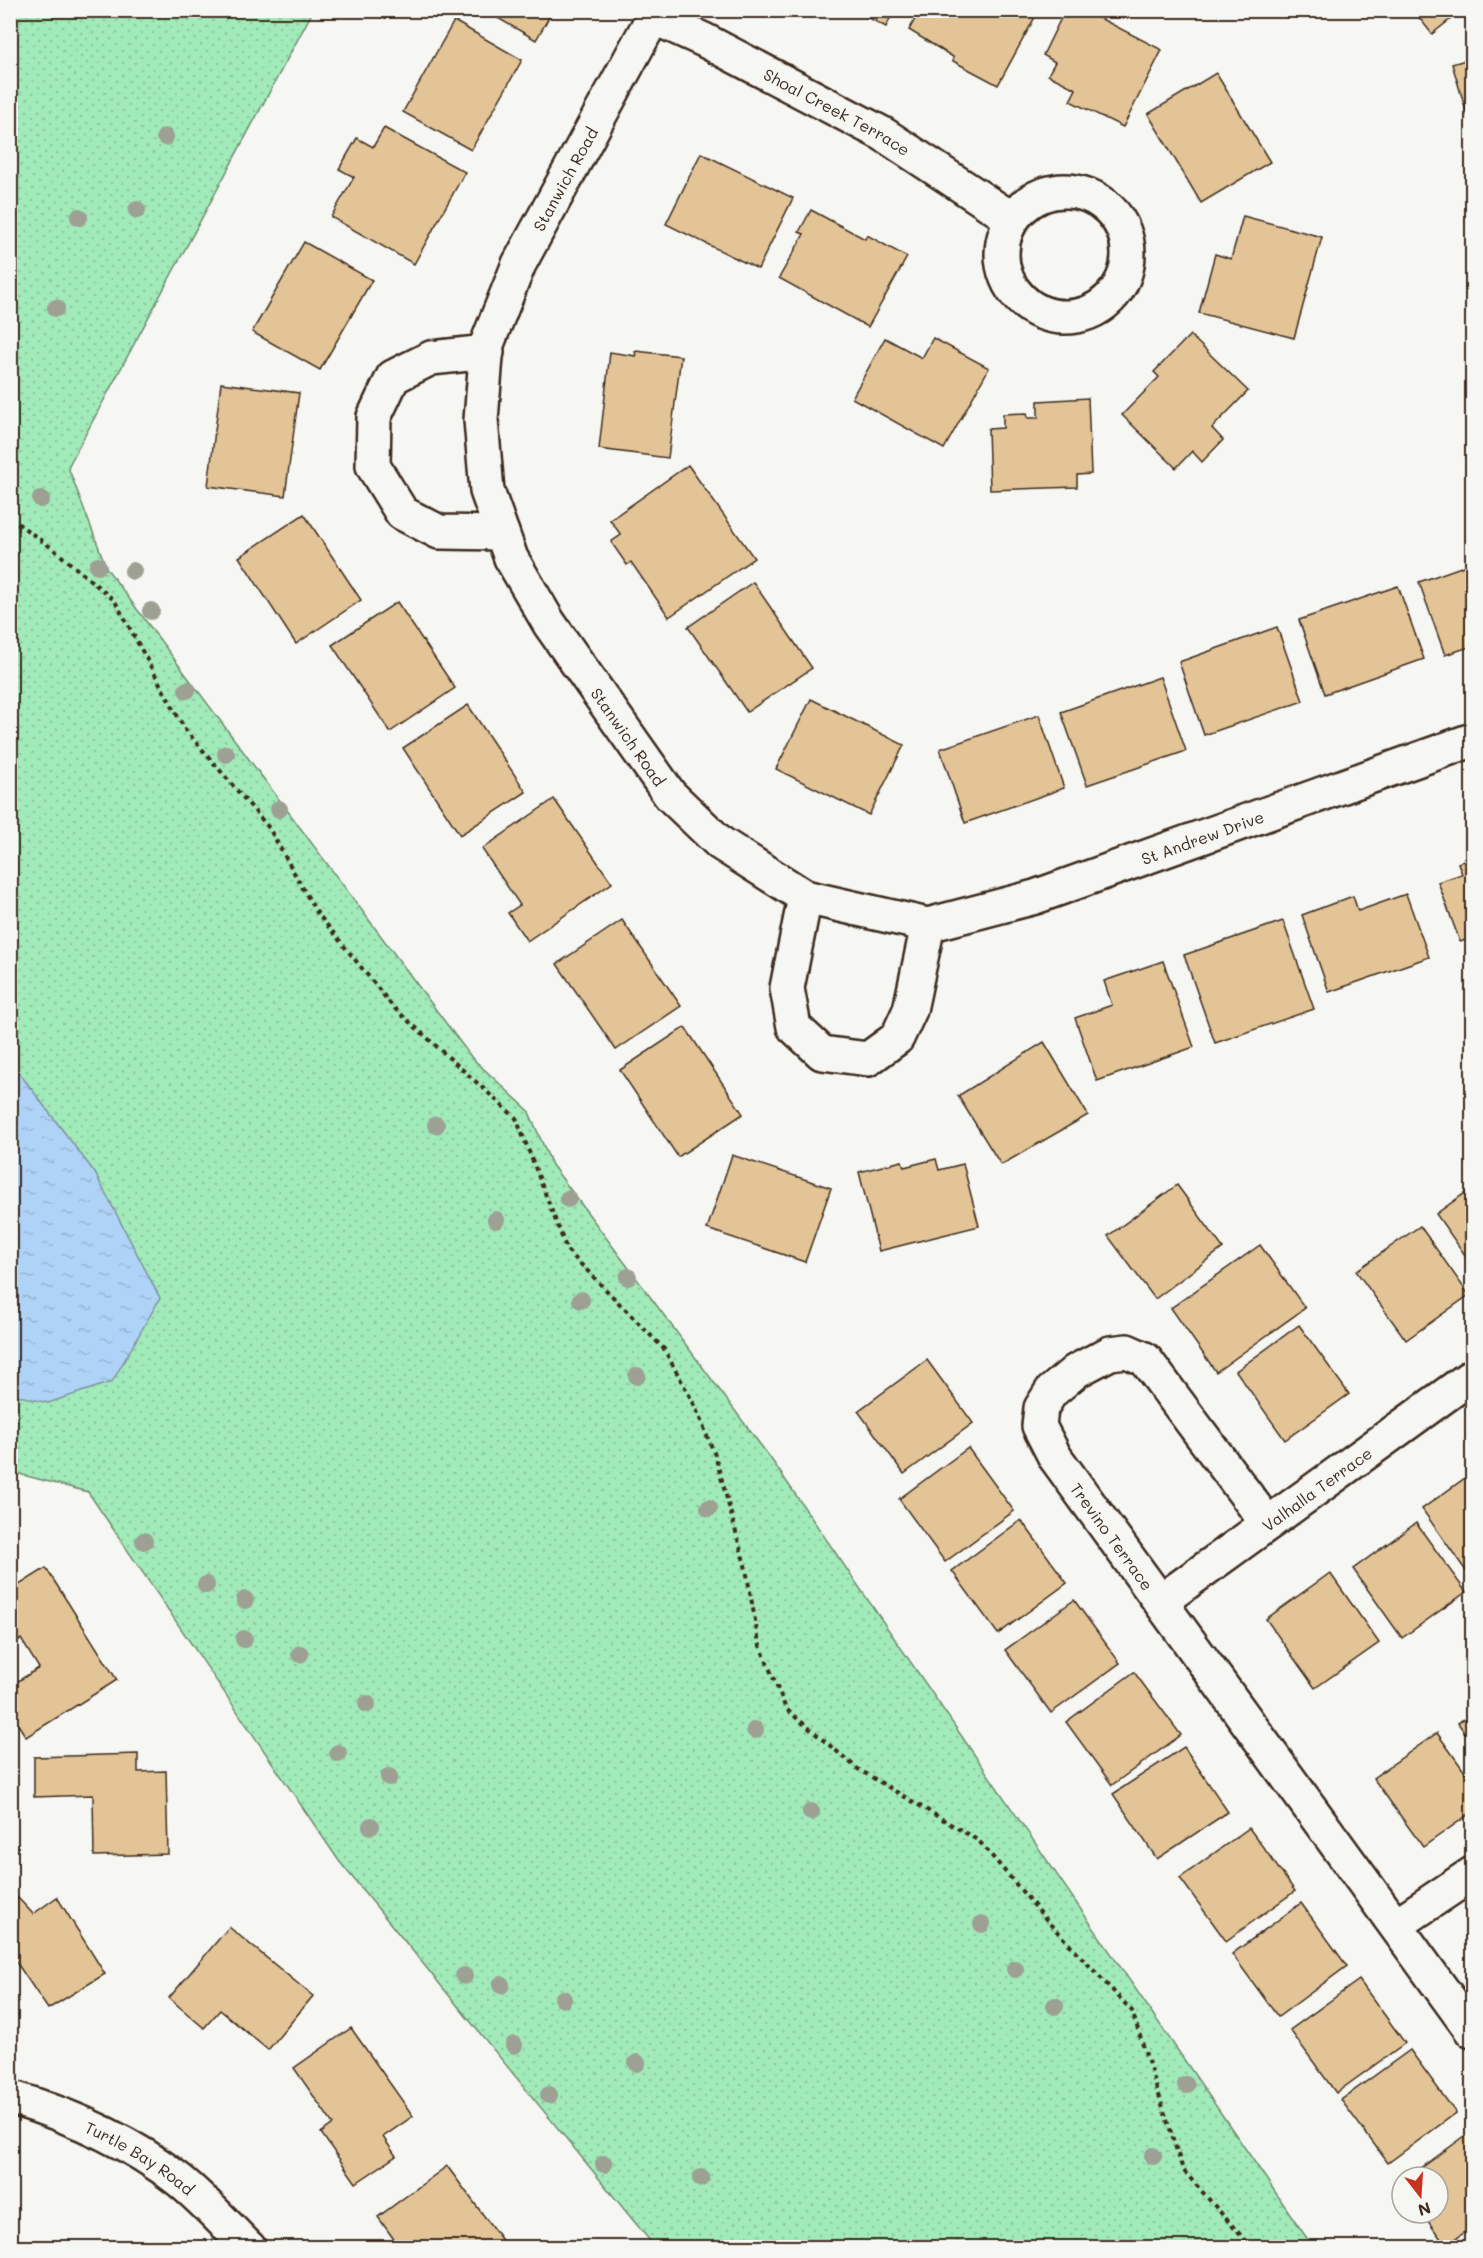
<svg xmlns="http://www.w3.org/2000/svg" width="1483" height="2258" viewBox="0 0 1483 2258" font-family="Mali,sans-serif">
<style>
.grass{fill:url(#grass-dots);stroke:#6e8a6c;stroke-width:1.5}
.water{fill:url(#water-ripples);stroke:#818fa0;stroke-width:1.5}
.building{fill:#e3c496;stroke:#3b2a1e;stroke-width:1.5}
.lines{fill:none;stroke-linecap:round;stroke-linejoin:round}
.minor-casing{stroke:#3b2a1e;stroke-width:38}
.path{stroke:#3b2a1e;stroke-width:4;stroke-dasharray:4.5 4.5;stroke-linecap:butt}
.minor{stroke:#f6f6f2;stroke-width:33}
.tree{fill:#9da093}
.labels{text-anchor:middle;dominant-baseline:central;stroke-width:4.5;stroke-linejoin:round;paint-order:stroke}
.street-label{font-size:16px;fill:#3b2a1e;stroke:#f6f6f2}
</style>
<defs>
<pattern id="grass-dots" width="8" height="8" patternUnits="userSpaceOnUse" patternTransform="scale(1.5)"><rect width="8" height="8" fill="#a1eab9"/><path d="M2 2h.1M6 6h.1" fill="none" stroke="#8cc99f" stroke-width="1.8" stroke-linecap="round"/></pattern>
<pattern id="water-ripples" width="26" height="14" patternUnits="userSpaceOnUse" patternTransform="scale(1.5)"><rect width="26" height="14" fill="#afd3f7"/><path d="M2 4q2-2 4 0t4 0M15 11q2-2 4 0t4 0" fill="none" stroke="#97b5d3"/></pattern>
</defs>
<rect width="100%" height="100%" fill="#f6f6f2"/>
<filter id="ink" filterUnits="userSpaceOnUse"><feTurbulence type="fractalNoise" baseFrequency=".0167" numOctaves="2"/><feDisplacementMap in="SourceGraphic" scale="12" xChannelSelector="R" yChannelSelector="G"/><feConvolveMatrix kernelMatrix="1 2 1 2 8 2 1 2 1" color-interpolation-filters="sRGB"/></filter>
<g filter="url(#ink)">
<polygon class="grass" points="10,11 313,11 68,467 107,569 472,1058 528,1110 552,1165 771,1459 1313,2247 655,2247 339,1861 88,1492 11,1472"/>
<polygon class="water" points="11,1062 95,1173 160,1298 112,1382 48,1403 11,1394"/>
<g class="building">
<polygon points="484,10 553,10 536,40"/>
<polygon points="854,10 894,10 886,27"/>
<polygon points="920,10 1022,10 1035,17 998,85 953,61 953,57 909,30"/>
<polygon points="1065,10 1084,10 1162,50 1123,127 1070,101 1076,89 1048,75 1055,62 1043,55"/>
<polygon points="1413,10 1462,10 1432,34"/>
<polygon points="454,21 522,60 471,150 403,112"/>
<polygon points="1472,58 1472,130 1452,64"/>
<polygon points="1216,73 1270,162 1201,203 1148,114"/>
<polygon points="384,128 465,172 414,264 331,217 354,177 339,169 357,138 373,147"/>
<polygon points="701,153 793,198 758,269 666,224"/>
<polygon points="811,210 865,239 867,235 907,257 868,327 779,278 804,234 799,232"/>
<polygon points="1243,216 1322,237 1294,338 1199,313 1215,254 1231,259"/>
<polygon points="304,242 372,280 320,370 252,332"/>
<polygon points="1190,335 1248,391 1212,428 1223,440 1202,462 1192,451 1176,468 1122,415 1159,377 1154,372"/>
<polygon points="885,338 922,358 933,338 989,368 944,449 852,398"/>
<polygon points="635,351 681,356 668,458 599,449 610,352 636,356"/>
<polygon points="221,383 299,393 285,496 208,486"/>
<polygon points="1088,398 1091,474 1077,475 1077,487 990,490 988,429 1003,428 1003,414 1027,413 1028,418 1038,418 1038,401"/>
<polygon points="688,465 754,558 669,617 631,562 627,565 611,542 621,535 610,520"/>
<polygon points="304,514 361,600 296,644 239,557"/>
<polygon points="1472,563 1472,646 1445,655 1419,582"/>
<polygon points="753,582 812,668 747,712 688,627"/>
<polygon points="1398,586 1424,659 1325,694 1299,620"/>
<polygon points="397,602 455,688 390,732 332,645"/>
<polygon points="1277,627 1303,701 1204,735 1179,662"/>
<polygon points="1160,677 1186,751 1087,785 1061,712"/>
<polygon points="811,699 904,745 869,815 776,769"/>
<polygon points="468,705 526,792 460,835 403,748"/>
<polygon points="1039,715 1064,788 965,823 940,749"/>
<polygon points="554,799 612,883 527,941 508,913 520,905 482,849"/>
<polygon points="1472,858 1472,938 1460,942 1438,882 1462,874 1458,863"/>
<polygon points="1406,894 1429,957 1329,992 1302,915 1353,896 1358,911"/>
<polygon points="622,920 681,1006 616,1050 557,964"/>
<polygon points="1283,921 1314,1009 1215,1043 1184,955"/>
<polygon points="1163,961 1194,1047 1097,1081 1075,1018 1112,1005 1104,981"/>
<polygon points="685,1027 743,1114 678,1157 620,1070"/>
<polygon points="1044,1042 1088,1115 1001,1165 958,1096"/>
<polygon points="732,1155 831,1188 805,1262 707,1229"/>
<polygon points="936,1159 939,1170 963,1164 979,1226 879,1251 859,1172 902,1161 904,1167"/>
<polygon points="1177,1185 1223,1248 1155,1299 1108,1236"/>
<polygon points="1472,1188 1472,1265 1436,1214"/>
<polygon points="1420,1226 1469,1295 1406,1340 1356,1271"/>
<polygon points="1260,1245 1305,1308 1216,1372 1171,1308"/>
<polygon points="1299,1325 1349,1394 1285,1440 1236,1371"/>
<polygon points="927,1360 973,1423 904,1474 858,1411"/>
<polygon points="968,1448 1014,1511 945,1562 899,1499"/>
<polygon points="1472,1473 1472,1578 1471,1578 1422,1509"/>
<polygon points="1021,1520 1067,1583 998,1634 952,1571"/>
<polygon points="1416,1523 1466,1592 1402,1638 1353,1569"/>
<polygon points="46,1568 117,1680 26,1737 10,1712 10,1686 39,1668 21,1639 10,1646 10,1612 15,1609 11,1590"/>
<polygon points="1330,1573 1379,1643 1315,1688 1266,1619"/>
<polygon points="1074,1600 1120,1663 1051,1713 1005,1650"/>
<polygon points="1134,1672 1181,1735 1112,1785 1066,1722"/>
<polygon points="1472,1713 1472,1743 1458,1723"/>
<polygon points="1437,1733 1472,1782 1472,1812 1423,1847 1373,1778"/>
<polygon points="1184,1747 1228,1812 1157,1859 1113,1794"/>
<polygon points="138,1754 138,1772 166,1771 168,1854 94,1856 93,1795 34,1797 34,1757"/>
<polygon points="1249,1828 1295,1891 1226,1941 1180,1878"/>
<polygon points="10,1897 18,1898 33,1914 57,1897 105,1974 48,2009 10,1953"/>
<polygon points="1301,1903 1347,1966 1278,2017 1232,1954"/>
<polygon points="229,1927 313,1996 268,2050 220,2010 204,2028 169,1998"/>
<polygon points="1359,1980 1405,2043 1336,2093 1290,2030"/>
<polygon points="351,2028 413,2116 383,2137 396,2156 356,2183 321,2133 333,2124 294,2068"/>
<polygon points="1410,2050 1456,2113 1388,2163 1341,2100"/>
<polygon points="1469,2133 1472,2138 1472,2227 1446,2246 1422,2213 1438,2213 1438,2177 1409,2177"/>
<polygon points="447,2166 504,2243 498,2248 400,2248 378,2217"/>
</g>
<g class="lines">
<defs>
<g id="minor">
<path id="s1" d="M657 10 519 264 487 344 481 420 487 491 511 558 549 623 670 795 720 843 805 897 928 925 1035 897 1472 740"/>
<path id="s2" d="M653 17 704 40 883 134 1012 219"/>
<circle cx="1065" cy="254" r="63"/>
<polyline points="487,352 431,358 393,377 374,417 373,466 402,513 439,532 502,533"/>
<polyline points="805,897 787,988 794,1027 822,1053 868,1059 897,1038 910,1010 928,925"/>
<path id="s3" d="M1267 1523 1145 1359 1127 1351 1110 1353 1076 1371 1051 1392 1041 1408 1039 1426 1055 1457 1472 2031"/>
<path id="s4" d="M1161 1601 1472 1376"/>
<polyline points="1396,1925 1472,1874"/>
<path id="s5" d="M10 2097C69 2115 131 2142 179 2180 204 2200 226 2225 249 2248"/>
</g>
</defs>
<use href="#minor" class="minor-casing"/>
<polyline class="path" points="10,518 52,548 115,601 184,728 269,828 315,910 393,1007 516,1118 567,1250 664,1349 694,1404 715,1455 746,1569 759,1643 786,1709 858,1769 979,1841 1050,1924 1132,2011 1183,2170 1252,2248"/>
<use href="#minor" class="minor"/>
</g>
<g class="tree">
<circle cx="165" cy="137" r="9"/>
<circle cx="137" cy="210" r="9"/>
<circle cx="79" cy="217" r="9"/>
<circle cx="56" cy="308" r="9"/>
<circle cx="41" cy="499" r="9"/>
<circle cx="98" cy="566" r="9"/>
<circle cx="133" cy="571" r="9"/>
<circle cx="151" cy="611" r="9"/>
<circle cx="187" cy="690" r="9"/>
<circle cx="226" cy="754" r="9"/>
<circle cx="279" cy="809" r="9"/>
<circle cx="436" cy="1125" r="9"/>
<circle cx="568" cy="1199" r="9"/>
<circle cx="496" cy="1220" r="9"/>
<circle cx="628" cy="1277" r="9"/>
<circle cx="581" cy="1300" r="9"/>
<circle cx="637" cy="1376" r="9"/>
<circle cx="709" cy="1508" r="9"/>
<circle cx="144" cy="1541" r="9"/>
<circle cx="206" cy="1585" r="9"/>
<circle cx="245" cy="1600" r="9"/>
<circle cx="244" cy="1639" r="9"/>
<circle cx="300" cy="1654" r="9"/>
<circle cx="367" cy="1704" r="9"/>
<circle cx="755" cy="1730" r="9"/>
<circle cx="338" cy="1753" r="9"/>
<circle cx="389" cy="1777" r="9"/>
<circle cx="811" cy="1812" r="9"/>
<circle cx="371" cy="1826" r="9"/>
<circle cx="982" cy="1924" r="9"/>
<circle cx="1015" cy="1969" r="9"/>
<circle cx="464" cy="1976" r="9"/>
<circle cx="501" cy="1985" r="9"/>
<circle cx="563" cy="1999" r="9"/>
<circle cx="1055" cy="2006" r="9"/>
<circle cx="514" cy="2045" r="9"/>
<circle cx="637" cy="2063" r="9"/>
<circle cx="1186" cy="2085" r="9"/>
<circle cx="549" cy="2095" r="9"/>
<circle cx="1153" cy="2156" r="9"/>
<circle cx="604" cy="2164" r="9"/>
<circle cx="701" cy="2178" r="9"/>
</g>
</g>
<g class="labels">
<g class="street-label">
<text stroke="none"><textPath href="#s2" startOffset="207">Shoal Creek Terrace</textPath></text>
<text transform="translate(565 179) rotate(-61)">Stanwich Road</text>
<text stroke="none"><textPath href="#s1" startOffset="808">Stanwich Road</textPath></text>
<text stroke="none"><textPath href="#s1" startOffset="1464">St Andrew Drive</textPath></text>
<text stroke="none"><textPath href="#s4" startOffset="192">Valhalla Terrace</textPath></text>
<text stroke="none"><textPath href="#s3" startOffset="482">Trevino Terrace</textPath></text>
<text stroke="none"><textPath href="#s5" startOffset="144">Turtle Bay Road</textPath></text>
</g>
</g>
<rect width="1483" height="2258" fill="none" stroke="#f6f6f2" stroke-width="36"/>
<rect x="18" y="18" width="1447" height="2222" fill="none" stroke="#3b2a1e" stroke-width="2" filter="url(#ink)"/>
<g transform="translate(1420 2195) rotate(163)"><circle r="28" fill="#f6f6f2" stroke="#aba49d" stroke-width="1.5"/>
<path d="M0-4.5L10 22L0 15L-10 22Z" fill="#c8321e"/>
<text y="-9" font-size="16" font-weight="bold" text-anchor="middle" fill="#3b2a1e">N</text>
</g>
</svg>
